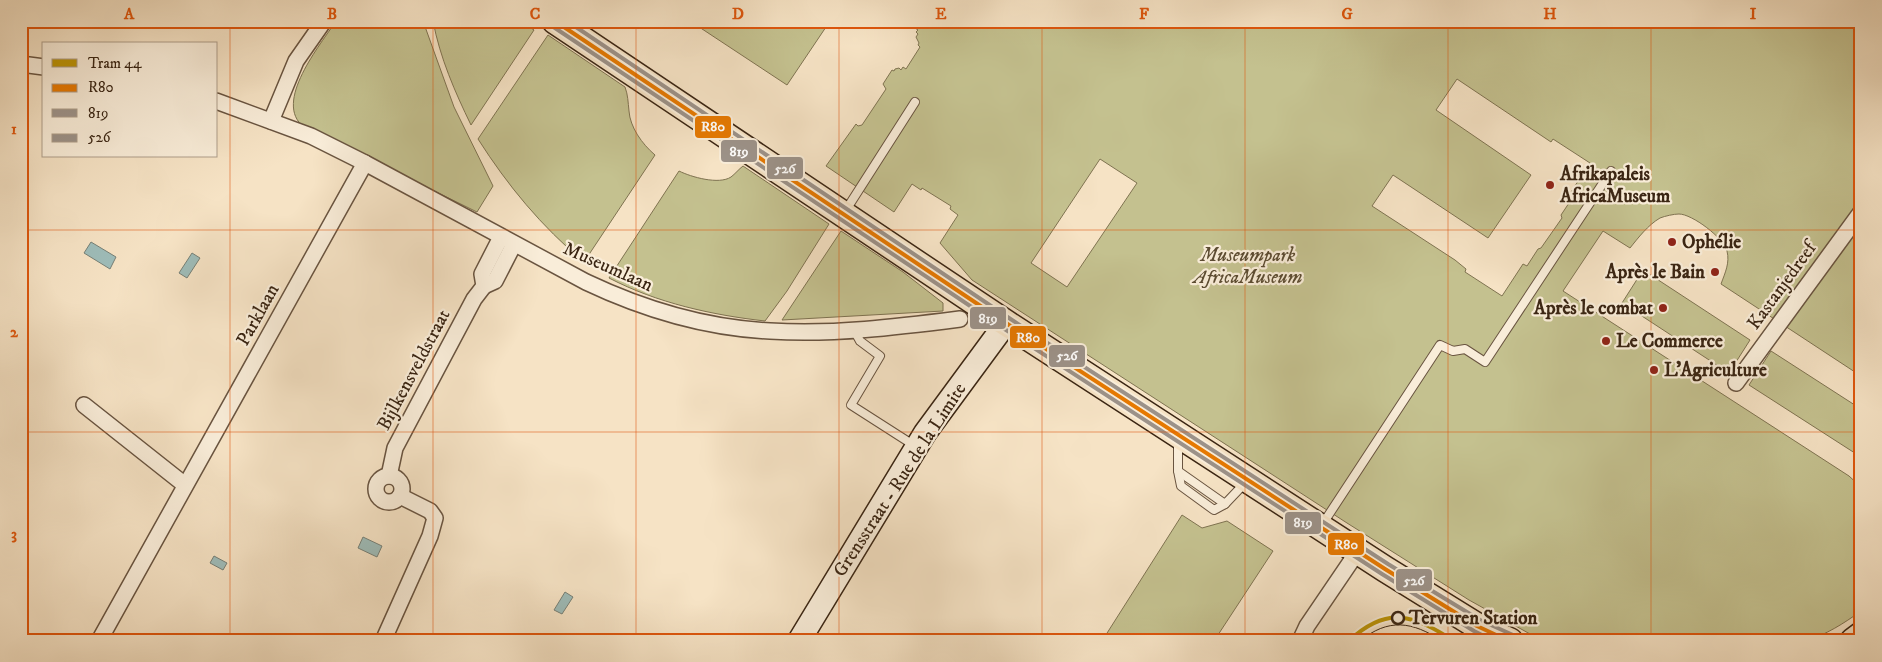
<svg xmlns="http://www.w3.org/2000/svg" width="1882" height="662" viewBox="0 0 1882 662" font-family="'IM FELL DW Pica',serif">
<style>
.green{fill:#c4c18f;stroke:#7f7351;fill-rule:evenodd}
.water{fill:#9ebdba;stroke:#768077}
.lines{fill:none;stroke-linecap:round;stroke-linejoin:round}
.lane-casing{stroke:#695440;stroke-width:10}
.street-casing{stroke:#695440;stroke-width:18}
.secondary-casing{stroke:#3a2513;stroke-width:25}
.primary-casing{stroke:#3a2513;stroke-width:28}
.lane{stroke:#f9edd9;stroke-width:8}
.street{stroke:#f9edd9;stroke-width:15}
.secondary{stroke:#f9edd9;stroke-width:22}
.primary{stroke:#f6e3c5;stroke-width:25}
.tram{stroke:#3a2513;stroke-width:1}
.bus-1-casing{stroke:#f9edd9;stroke-width:8}
.bus-2-casing{stroke:#f9edd9;stroke-width:8}
.bus-3-casing{stroke:#f9edd9;stroke-width:8}
.bus-1{stroke:#e67901;stroke-width:4}
.bus-2{stroke:#9c9289;stroke-width:4}
.bus-3{stroke:#9c9289;stroke-width:4}
.tram-1-casing{stroke:#f9edd9;stroke-width:8}
.tram-1{stroke:#bc9406;stroke-width:4}
.grid{fill:none;stroke:#df560c;stroke-width:1;stroke-opacity:0.55}
.poi-dot{fill:#8f2418;stroke:#f9edd9;stroke-width:2}
.stop-dot{fill:#f9edd9;stroke:#3a2513;stroke-width:2.5}
.labels{text-anchor:middle;dominant-baseline:central;stroke-width:4.5;stroke-linejoin:round;paint-order:stroke}
.poi-label{font-size:19px;font-weight:bold;fill:#3a2513;stroke:#f9edd9;text-anchor:start}
.park-label{font-size:19px;font-style:italic;fill:#5c4c32;stroke:#f9edd9}
.street-label{font-size:19px;fill:#3a2513;stroke:#f9edd9}
.stop-label{font-size:19px;font-weight:bold;fill:#3a2513;stroke:#f9edd9;text-anchor:start}
.line-badge{stroke:#f9edd9;stroke-width:2}
.badge-label{font-size:14px;text-anchor:middle;font-weight:bold;fill:#fff}
.neatline{fill:none;stroke:#df560c;stroke-width:2}
.grid-label{font-size:16px;text-anchor:middle;font-weight:bold;fill:#df560c}
</style>
<rect width="100%" height="100%" fill="#f6e3c5"/>
<filter id="stains"><feTurbulence type="fractalNoise" baseFrequency=".004" numOctaves="4"/><feColorMatrix values="0 0 0 0 .2 0 0 0 0 .09 0 0 0 0 .02 0 0 0 .5 -.17"/></filter>
<radialGradient id="worn" r=".72"><stop offset=".6" stop-color="#630" stop-opacity="0"/><stop offset="1" stop-color="#630" stop-opacity=".3"/></radialGradient>
<g class="green">
<path d="M336 21H423L454 107 493 186 477 212 304 127C272 103 321 44 336 21Z"/>
<path d="M433 21H521L534 30 471 125C455 92 440 58 433 21Z"/>
<polygon points="690,21 818,21 826,27 787,85"/>
<path d="M905 21H1861V376L1721 284C1725 273 1730 263 1727 251 1724 238 1692 214 1679 214 1674 214 1665 216 1660 218 1648 225 1638 238 1630 248L1603 231 1563 291 1849 476 1861 487V611C1843 624 1827 634 1806 641H1547L1530 634 1469 600 1347 523 972 280 940 243 958 215 950 209 951 206 922 188 921 190 912 184 894 212 826 166 856 124 858 126 862 125 886 89 883 84 892 70 894 71 895 69 899 68 901 70 903 67 906 69 920 47 918 45 919 43 916 37 918 34 916 32 918 30ZM1457 79 1551 142 1553 139 1590 163 1569 195 1573 197 1561 215 1562 218 1541 248 1538 249 1527 266 1523 264 1502 296 1465 272 1466 269 1455 260 1372 206 1393 175 1488 238 1531 175 1436 110ZM1100 159 1137 183 1067 287 1031 263Z"/>
<path d="M548 35 625 87C628 95 628 102 629 111 630 127 642 144 655 155L584 262C541 226 508 186 478 139Z"/>
<path d="M743 166 829 224 787 291 765 321C712 315 657 303 609 278L679 171C691 177 719 185 731 177 735 174 739 169 743 166Z"/>
<polygon points="841,231 903,272 943,303 943,311 782,320"/>
<polygon points="1643,270 1750,340 1729,373 1622,303"/>
<polygon points="1771,351 1861,409 1861,457 1749,385"/>
<polygon points="1182,515 1202,528 1227,521 1273,551 1214,641 1102,641"/>
</g>
<g class="water">
<polygon points="91,242 116,257 110,269 84,253"/>
<polygon points="192,253 200,258 187,278 179,273"/>
<polygon points="363,537 382,546 377,557 358,548"/>
<polygon points="214,556 227,563 223,570 210,563"/>
<polygon points="565,592 573,597 562,614 554,610"/>
</g>
<g class="lines">
<defs>
<g id="lane">
<polyline points="846,210 915,102"/>
<polyline points="854,330 860,341 880,356 851,405 915,446"/>
<polyline points="1178,441 1178,471 1225,504 1245,483"/>
<polyline points="1178,471 1181,486 1214,510 1225,504"/>
<polyline points="1322,525 1440,345 1453,351 1465,349 1485,362 1611,171"/>
</g>
<g id="street">
<polyline points="21,64 44,67"/>
<path d="M216 101 311 136 365 163 586 282C643 309 707 328 770 331 833 335 897 327 960 319"/>
<polyline points="271,121 296,61 324,21"/>
<polyline points="484,286 495,281 514,244"/>
<polyline points="1736,383 1861,212"/>
<polyline points="84,405 185,485"/>
<circle cx="389" cy="489" r="13"/>
<polyline points="389,476 395,448 474,299 484,286 482,274 501,237"/>
<polyline points="99,641 365,163"/>
<polyline points="383,641 430,536 435,518 430,511 400,496"/>
<polyline points="1300,641 1307,626 1358,551"/>
</g>
<polyline id="secondary" points="799,641 925,433 1006,323"/>
<g id="primary">
<polyline points="555,21 1006,323 1385,569 1477,626 1510,641"/>
<polyline points="1853,641 1861,635"/>
</g>
</defs>
<use href="#lane" class="lane-casing"/>
<use href="#street" class="street-casing"/>
<use href="#secondary" class="secondary-casing"/>
<use href="#primary" class="primary-casing"/>
<use href="#lane" class="lane"/>
<use href="#street" class="street"/>
<use href="#secondary" class="secondary"/>
<use href="#primary" class="primary"/>
<path class="tram" d="M1360 641C1388 618 1412 621 1442 641"/>
<defs>
<polyline id="bus-1" points="555,21 1006,323 1385,569 1477,626 1509,641"/>
<polyline id="bus-2" points="552,26 1003,328 1382,574 1474,631 1494,641"/>
<polyline id="bus-3" points="567,21 1009,318 1388,564 1480,620 1513,635"/>
</defs>
<use href="#bus-1" class="bus-1-casing"/>
<use href="#bus-2" class="bus-2-casing"/>
<use href="#bus-3" class="bus-3-casing"/>
<use href="#bus-1" class="bus-1"/>
<use href="#bus-2" class="bus-2"/>
<use href="#bus-3" class="bus-3"/>
<defs>
<path id="tram-1" d="M1349 641C1387 605 1414 615 1454 641"/>
</defs>
<use href="#tram-1" class="tram-1-casing"/>
<use href="#tram-1" class="tram-1"/>
</g>
<path class="grid" d="M230 21V641M433 21V641M636 21V641M839 21V641M1042 21V641M1245 21V641M1448 21V641M1651 21V641M21 230H1861M21 432H1861"/>
<g class="poi-dot">
<circle cx="1550" cy="185" r="5"/>
<circle cx="1672" cy="242" r="5"/>
<circle cx="1715" cy="272" r="5"/>
<circle cx="1663" cy="308" r="5"/>
<circle cx="1606" cy="341" r="5"/>
<circle cx="1654" cy="370" r="5"/>
</g>
<circle class="stop-dot" cx="1398" cy="618" r="6"/>
<g class="labels">
<g class="poi-label">
<text x="1560" y="174">Afrikapaleis<tspan x="1560" dy="22">AfricaMuseum</tspan></text>
<text x="1682" y="242">Ophélie</text>
<text x="1705" y="272" text-anchor="end">Après le Bain</text>
<text x="1653" y="308" text-anchor="end">Après le combat</text>
<text x="1616" y="341">Le Commerce</text>
<text x="1664" y="370">L'Agriculture</text>
</g>
<g class="park-label">
<text x="1248" y="255">Museumpark<tspan x="1248" dy="22">AfricaMuseum</tspan></text>
</g>
<g class="street-label">
<text transform="translate(608 267) rotate(24)">Museumlaan</text>
<text transform="translate(1782 286) rotate(-54)">Kastanjedreef</text>
<text transform="translate(258 315) rotate(-61)">Parklaan</text>
<text transform="translate(414 370) rotate(-62)">Bijlkensveldstraat</text>
<text transform="translate(900 480) rotate(-57)">Grensstraat - Rue de la Limite</text>
</g>
<g class="stop-label">
<text x="1409" y="618">Tervuren Station</text>
</g>
</g>
<g class="line-badge">
<rect x="694" y="115" width="38" height="24" rx="5" fill="#e67901"/>
<rect x="720" y="139" width="38" height="24" rx="5" fill="#9c9289"/>
<rect x="766" y="156" width="38" height="24" rx="5" fill="#9c9289"/>
<rect x="969" y="306" width="38" height="24" rx="5" fill="#9c9289"/>
<rect x="1009" y="325" width="38" height="24" rx="5" fill="#e67901"/>
<rect x="1048" y="344" width="38" height="24" rx="5" fill="#9c9289"/>
<rect x="1284" y="511" width="38" height="24" rx="5" fill="#9c9289"/>
<rect x="1327" y="532" width="38" height="24" rx="5" fill="#e67901"/>
<rect x="1395" y="568" width="38" height="24" rx="5" fill="#9c9289"/>
</g>
<g class="badge-label">
<text x="713" y="131">R80</text>
<text x="739" y="156">819</text>
<text x="785" y="173">526</text>
<text x="988" y="323">819</text>
<text x="1028" y="342">R80</text>
<text x="1067" y="360">526</text>
<text x="1303" y="527">819</text>
<text x="1346" y="549">R80</text>
<text x="1414" y="585">526</text>
</g>
<rect width="1882" height="662" fill="none" stroke="#f6e3c5" stroke-width="55"/>
<rect x="42" y="42" width="175" height="115" fill="#f9edd9" stroke="#ad9d8a"/>
<rect x="52" y="59" width="25" height="8" fill="#bc9406" stroke="#ad9d8a"/>
<text x="88" y="68" font-size="15" fill="#3a2513">Tram 44</text>
<rect x="52" y="84" width="25" height="8" fill="#e67901" stroke="#ad9d8a"/>
<text x="88" y="92" font-size="15" fill="#3a2513">R80</text>
<rect x="52" y="109" width="25" height="8" fill="#9c9289" stroke="#ad9d8a"/>
<text x="88" y="118" font-size="15" fill="#3a2513">819</text>
<rect x="52" y="134" width="25" height="8" fill="#9c9289" stroke="#ad9d8a"/>
<text x="88" y="142" font-size="15" fill="#3a2513">526</text>
<rect x="28" y="28" width="1826" height="606" class="neatline"/>
<g class="grid-label">
<text x="129" y="19">A</text>
<text x="332" y="19">B</text>
<text x="535" y="19">C</text>
<text x="738" y="19">D</text>
<text x="941" y="19">E</text>
<text x="1144" y="19">F</text>
<text x="1347" y="19">G</text>
<text x="1550" y="19">H</text>
<text x="1753" y="19">I</text>
<text x="14" y="134">1</text>
<text x="14" y="337">2</text>
<text x="14" y="539">3</text>
</g>
<rect width="100%" height="100%" filter="url(#stains)"/>
<rect width="100%" height="100%" fill="url(#worn)"/>
</svg>
